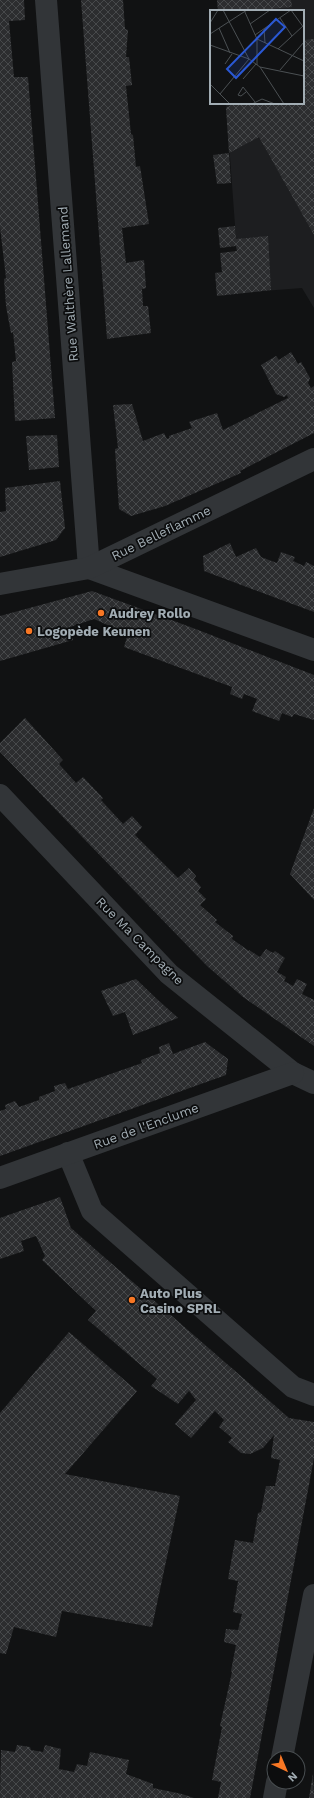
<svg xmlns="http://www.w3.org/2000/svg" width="314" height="1798" viewBox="0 0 314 1798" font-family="'Work Sans',sans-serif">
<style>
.built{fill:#1d1e20}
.building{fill:url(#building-cross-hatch)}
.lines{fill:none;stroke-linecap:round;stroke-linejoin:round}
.street{stroke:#323538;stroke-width:22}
.poi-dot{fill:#f87724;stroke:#0c0d0e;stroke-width:1.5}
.labels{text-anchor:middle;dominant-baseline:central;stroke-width:3.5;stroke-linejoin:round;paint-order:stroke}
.street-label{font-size:13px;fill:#a2adb4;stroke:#0c0d0e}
.poi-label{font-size:13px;font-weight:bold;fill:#a2adb4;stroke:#0c0d0e;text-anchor:start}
.inset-road{fill:none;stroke:#4b5053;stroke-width:1}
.view{fill:#2a58d4;fill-opacity:0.15;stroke:#2a58d4;stroke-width:2}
.inset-edge{fill:none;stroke:#a2adb4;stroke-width:2}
</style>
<defs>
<pattern id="building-cross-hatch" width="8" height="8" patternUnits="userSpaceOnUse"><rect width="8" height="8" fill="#2c2d2f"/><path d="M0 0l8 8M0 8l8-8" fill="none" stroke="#47494b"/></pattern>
</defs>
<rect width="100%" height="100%" fill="#111213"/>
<polygon class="built" points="217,0 314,0 314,308 302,288 240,293 226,103 303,103 303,11 218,11"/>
<g class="building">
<polygon points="0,0 24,0 25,20 9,21 14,77 28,77 55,418 15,421 12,362 16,361 13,332 11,333 6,306 4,279 6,278 0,227"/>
<polygon points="81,0 123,0 125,29 128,30 126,57 129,57 132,85 126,86 131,134 133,135 136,167 140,166 149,224 122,228 126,263 144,260 146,288 142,289 143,306 148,306 151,333 107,339"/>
<polygon points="217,0 291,0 292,7 248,11 218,11"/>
<polygon points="314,39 314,235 259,137 229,153 231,183 217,184 213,155 229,153 226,108 235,103 303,103 303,69 305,68 303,40"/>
<polygon points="235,226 236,239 268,236 271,290 217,296 215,273 222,272 220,253 237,251 236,246 220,248 218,228"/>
<polygon points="291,352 298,364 301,362 310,378 308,383 311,388 314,386 314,433 240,471 241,473 165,506 131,516 119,509 115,449 118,448 113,405 132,404 143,441 164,433 167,439 169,438 169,436 192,428 189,422 217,413 223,430 288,398 287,395 284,397 276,394 261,365 276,356 279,360"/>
<polygon points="57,435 59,467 29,470 26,436"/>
<polygon points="60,481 65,528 56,540 0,557 0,512 6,511 5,488"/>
<polygon points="230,543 236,557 256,548 261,557 277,563 281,552 295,557 293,561 304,566 306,562 314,566 314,612 204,571 203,556"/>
<polygon points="92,591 193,628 314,675 314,720 294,714 292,717 282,713 279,721 252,711 257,699 244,694 242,699 230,694 232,687 124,647 128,634 94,619 70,627 73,640 0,661 0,616"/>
<polygon points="25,718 63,760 59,764 76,783 83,777 103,798 101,800 123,824 132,816 142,827 135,835 178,878 189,868 196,876 194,879 201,887 198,891 206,899 200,905 217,920 215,922 233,936 232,939 249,951 249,950 260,957 266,949 273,953 275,951 285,958 277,972 286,977 284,981 293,986 297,979 307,984 302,994 314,1000 314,1046 243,997 207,966 0,752 0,743"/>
<polygon points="314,808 314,900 290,874"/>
<polygon points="136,979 157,999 178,1018 133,1035 125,1012 113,1016 101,991"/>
<polygon points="205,1042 228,1059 226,1075 0,1156 0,1111 6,1109 5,1105 15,1101 19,1107 39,1100 39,1097 55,1091 54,1086 65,1083 68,1089 142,1063 141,1060 160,1053 159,1047 169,1043 173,1054"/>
<polygon points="60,1197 71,1228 96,1250 289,1418 314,1422 314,1458 250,1798 218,1798 221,1782 212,1780 222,1727 220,1726 232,1672 231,1671 236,1645 224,1642 226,1629 238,1630 242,1614 233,1612 238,1581 228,1579 235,1540 253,1543 258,1513 261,1512 266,1486 275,1486 280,1460 271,1458 274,1435 263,1448 250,1454 241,1453 228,1442 232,1438 219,1427 224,1420 215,1411 191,1438 175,1424 196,1400 189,1391 178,1404 151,1386 157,1379 88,1320 96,1311 42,1260 45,1256 36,1236 21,1241 24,1251 0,1259 0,1218"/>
<polygon points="69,1332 137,1391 65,1474 180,1496 152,1627 62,1611 56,1637 14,1627 6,1654 0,1653 0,1413"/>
<polygon points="17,1745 30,1747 31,1750 43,1752 45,1745 61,1749 59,1769 74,1772 77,1764 87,1766 90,1752 129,1760 126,1774 153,1784 153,1788 182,1794 194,1798 0,1798 1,1750 15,1752"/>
<polygon points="313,1774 314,1798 309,1798"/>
</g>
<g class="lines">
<g class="street">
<polyline points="46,0 89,568 314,650"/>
<polyline points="0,584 89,568 314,459"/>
<polyline points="0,795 169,974 293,1073 314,1083"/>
<polyline points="68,1153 92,1211 293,1387 314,1395"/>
<polyline points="0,1178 293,1073"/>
<polyline points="282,1758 314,1595"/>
<polyline points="274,1798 277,1782"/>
</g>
</g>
<g class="poi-dot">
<circle cx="101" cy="613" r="4"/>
<circle cx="29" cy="631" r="4"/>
<circle cx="132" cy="1300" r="4"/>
</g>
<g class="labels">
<g class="street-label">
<text transform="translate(68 284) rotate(-94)">Rue Walthère Lallemand</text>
<text transform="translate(161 533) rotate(-26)">Rue Belleflamme</text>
<text transform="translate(140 941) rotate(45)">Rue Ma Campagne</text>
<text transform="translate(146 1126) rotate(-20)">Rue de l'Enclume</text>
</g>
<g class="poi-label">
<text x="109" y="613">Audrey Rollo</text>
<text x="37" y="631">Logopède Keunen</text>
<text x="140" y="1293">Auto Plus<tspan x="140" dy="15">Casino SPRL</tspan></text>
</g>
</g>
<g transform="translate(210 10)">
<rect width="94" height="94" fill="#111213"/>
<path class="inset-road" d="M34 0 47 29V55M81 0 94 18M70 8 82 26M0 13 8 0M40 14 60 0M9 18 20 43M54 19 55 33M0 24 37 0M45 25 81 0M47 29 94 51M0 35 39 49 50 57 94 66M68 39 93 16M15 54 22 44M50 57 74 94M70 60 94 32M33 69 46 54M0 74 20 94M36 82 31 86 28 85 33 77 45 92M10 84 39 49 13 0M42 94 52 89 65 94"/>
<path class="view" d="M66 9 75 17 26 68 17 59Z"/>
<rect width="94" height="94" class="inset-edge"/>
</g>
<g transform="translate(286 1770) rotate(136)"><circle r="19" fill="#0c0d0e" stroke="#484d50"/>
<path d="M0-3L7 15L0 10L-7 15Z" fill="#f87724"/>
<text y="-6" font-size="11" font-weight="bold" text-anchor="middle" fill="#a2adb4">N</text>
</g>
</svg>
